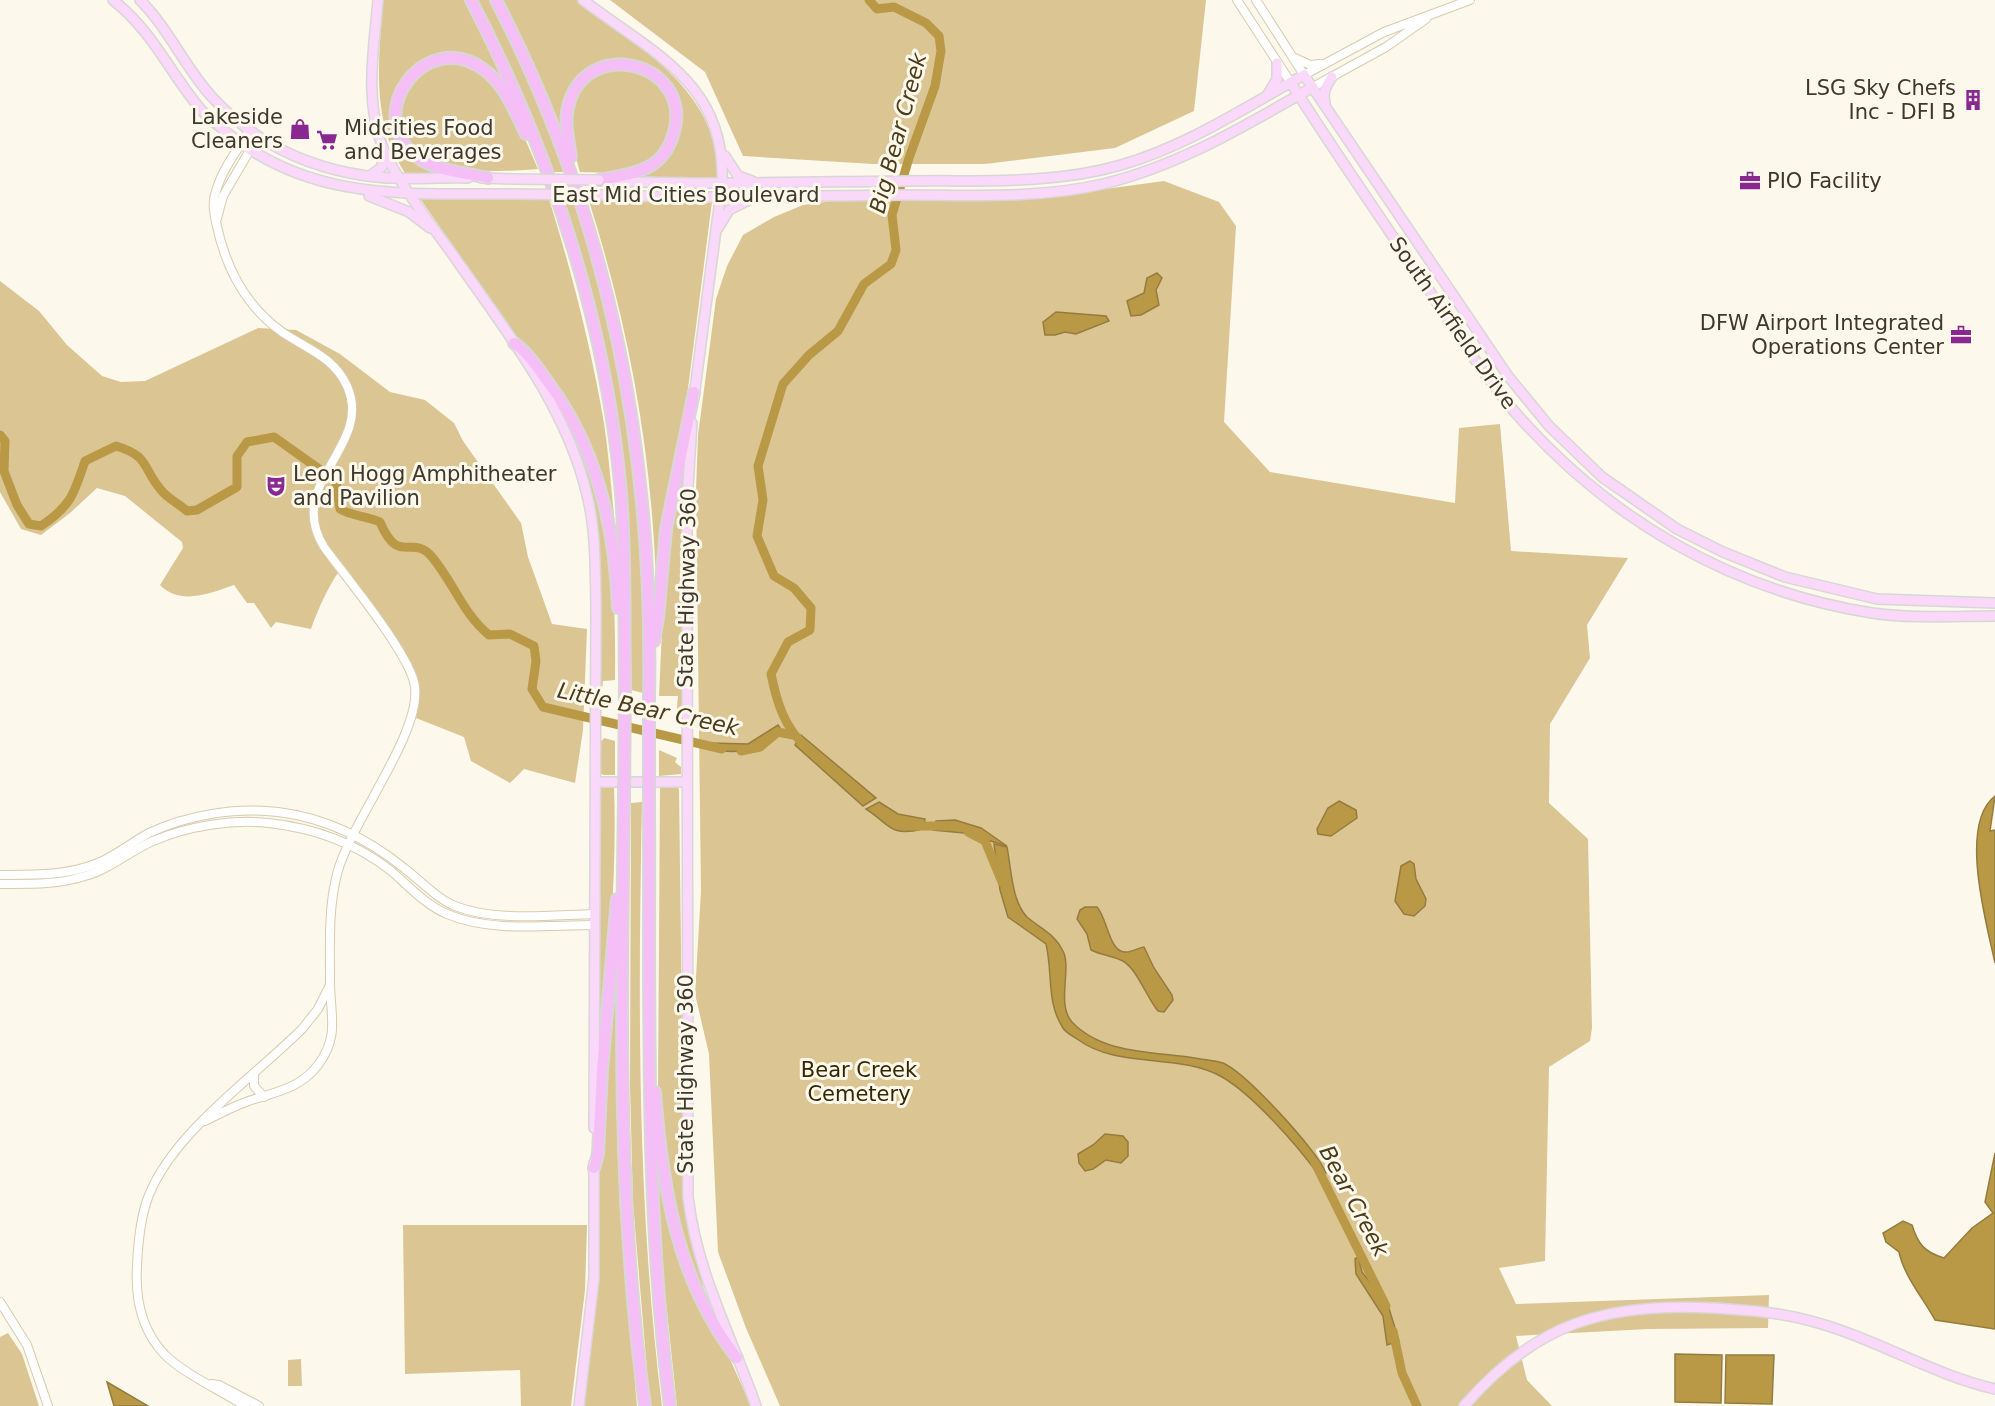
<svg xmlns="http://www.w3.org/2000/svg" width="1995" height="1406" viewBox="0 0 1995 1406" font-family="'DejaVu Sans',sans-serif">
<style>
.green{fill:#dbc593}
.water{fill:#ba9946;stroke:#957c3e;stroke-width:1.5}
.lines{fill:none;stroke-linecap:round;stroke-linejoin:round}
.river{stroke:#ba9946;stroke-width:9}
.minor-casing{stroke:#d8cbae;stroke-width:10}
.major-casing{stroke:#d8d7d5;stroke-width:12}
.highway-casing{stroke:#d8d7d5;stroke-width:14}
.minor{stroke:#fff;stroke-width:8}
.major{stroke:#f9d8fa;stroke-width:9}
.highway{stroke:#f5bef7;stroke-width:10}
.major-bridge-casing{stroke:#d8d7d5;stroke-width:12;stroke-linecap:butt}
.highway-bridge-casing{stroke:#d8d7d5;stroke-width:14;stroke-linecap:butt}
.major-bridge{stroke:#f9d8fa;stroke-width:9}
.highway-bridge{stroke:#f5bef7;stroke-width:10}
.labels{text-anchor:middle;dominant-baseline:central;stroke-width:6;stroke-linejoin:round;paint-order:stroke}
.poi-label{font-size:21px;fill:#3e392d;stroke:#fdf8ec;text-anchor:end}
.street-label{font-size:21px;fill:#3e392d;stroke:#fdf8ec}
.park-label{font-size:21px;fill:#352702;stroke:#fdf8ec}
.water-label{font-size:22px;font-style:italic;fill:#4c3d1a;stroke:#fdf8ec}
</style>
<rect width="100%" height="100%" fill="#fdf8ec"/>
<g class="green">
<path d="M383 0H465L515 104 488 69 430 57 413 66 396 86 390 119 393 132 438 170V175L405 173C370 119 379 60 383 0Z"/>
<polygon points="475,0 492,0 537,99 566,172 553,172 511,70"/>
<path d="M502 0C526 0 553 0 576 0 586 2 600 17 609 24 661 61 721 106 717 178H637V175L665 156 676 102 638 64 583 75 563 124 560 125Z"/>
<polygon points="610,0 1206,0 1194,111 1115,148 985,164 873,164 743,156 705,72"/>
<path d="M458 62C502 74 521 130 538 169 509 172 443 174 420 155 386 127 397 88 430 67 437 62 450 63 458 62Z"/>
<path d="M615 67C623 68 635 68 642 72 677 88 682 137 652 160 632 175 603 173 580 172 572 141 559 97 592 76 599 72 608 70 615 67Z"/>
<polygon points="1164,181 1219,202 1236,226 1224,422 1270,472 1455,503 1459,428 1500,424 1511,551 1628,558 1587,625 1590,658 1550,724 1549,803 1588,839 1592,1028 1590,1041 1549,1067 1545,1261 1499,1268 1516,1304 1769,1295 1768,1328 1648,1329 1516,1336 1527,1380 1552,1406 780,1406 746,1328 718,1252 709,1054 695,994 701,891 696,491 698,435 716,299 727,266 743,235 774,217 803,205 832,201 1039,198"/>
<path d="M419 197 549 199C572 273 591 347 604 423 610 463 612 503 617 543L594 461 519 341Z"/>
<path d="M563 199 576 200C603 291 626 384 636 479 643 550 643 621 643 693L631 690 628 525 600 336 595 305Z"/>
<path d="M612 199 711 200 712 202 681 443 656 581C651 447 629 328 589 201Z"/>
<path d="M0 281 39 311 67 345 102 376 121 382 145 381 258 328 296 330 340 354 390 392 425 400 454 423 463 441 521 523 528 557 552 624 587 629 583 730 575 783 524 769 510 783 471 761 464 737 416 718 419 698 414 669 343 567C331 579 317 612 311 629L276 622 271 628 254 603H247L234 585C211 593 180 606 160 585L183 548 182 542 125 496 97 488 70 513 41 535 21 529 0 492Z"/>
<path d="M551 394C560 405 565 418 572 430 613 508 616 594 615 680L603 681 602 689H599L586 476 576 445Z"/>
<polygon points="682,469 685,469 682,717 676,717 678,696 659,696 665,564"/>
<polygon points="604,738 615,741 615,775 603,775 599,772 599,744"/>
<polygon points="659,750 677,758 675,762 681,767 681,774 659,776"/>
<path d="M614 785C617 878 609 968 597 1060L599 789 601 786Z"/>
<polygon points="660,785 674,785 679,789 684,1184 689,1231 706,1297 674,1218 658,1095"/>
<path d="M642 802C638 1001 637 1207 662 1406H650L633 1203 630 1087 631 803Z"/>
<polygon points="613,995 617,995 617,1135 620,1212 637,1406 584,1406 599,1280 600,1155"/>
<polygon points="657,1172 660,1172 671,1228 751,1406 677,1406 660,1245"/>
<polygon points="403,1225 587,1225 585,1290 571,1406 521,1406 520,1370 405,1374"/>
<polygon points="8,1333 22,1354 39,1406 0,1406 0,1337"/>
<polygon points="301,1359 302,1386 288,1386 288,1360"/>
</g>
<g class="water">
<polygon points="1157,273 1162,278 1156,290 1159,305 1141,315 1131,316 1127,301 1144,293 1147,278"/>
<polygon points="1056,312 1106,316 1109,321 1076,334 1065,332 1055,335 1045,335 1043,322"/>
<path d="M778 725 782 731C750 748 747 756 709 749L710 743 748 744Z"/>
<polygon points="801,735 876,798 863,806 795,745"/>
<path d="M1995 796 1990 831 1995 830V963C1987 925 1958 824 1995 796Z"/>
<polygon points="1339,801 1356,810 1357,818 1331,836 1318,834 1317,829 1328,808"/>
<path d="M879 802 898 814 925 819 923 829C889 837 891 825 866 809Z"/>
<polygon points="955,820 981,828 1007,846 964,833 933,830 936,821"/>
<path d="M994 844 1007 847C1011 868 1012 902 1027 917 1041 929 1054 933 1063 951 1072 968 1056 1004 1072 1022 1104 1056 1158 1051 1201 1059 1208 1060 1217 1061 1223 1063 1246 1073 1317 1150 1326 1173L1318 1174C1297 1145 1252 1094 1222 1077 1177 1052 1119 1070 1077 1039 1073 1036 1066 1033 1063 1028 1046 1002 1053 973 1046 944L1008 917 1000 890Z"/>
<polygon points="1410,861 1414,864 1416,879 1426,899 1425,906 1414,916 1404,914 1395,901 1401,866"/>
<path d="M1085 907H1097C1107 917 1109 952 1125 952 1131 953 1137 948 1144 947L1154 968 1172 995 1173 1000 1164 1012 1158 1011C1147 998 1137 969 1123 961 1113 956 1101 955 1091 950L1087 934 1077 919 1080 910Z"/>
<polygon points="1105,1134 1123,1136 1128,1142 1128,1156 1121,1163 1106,1160 1093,1169 1085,1171 1079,1163 1078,1154 1093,1145"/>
<path d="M1995 1153V1329L1935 1320C1923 1298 1904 1276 1899 1252L1886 1242 1883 1233 1903 1221 1912 1225C1918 1244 1924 1252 1944 1258L1972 1228 1993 1213 1985 1202Z"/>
<polygon points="1358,1257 1362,1272 1388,1305 1399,1341 1387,1345 1383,1316 1356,1274 1355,1259"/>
<polygon points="1675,1354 1722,1355 1721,1403 1675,1402"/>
<polygon points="1726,1355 1774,1355 1772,1404 1725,1403"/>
<polygon points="107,1382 148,1406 114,1406"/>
</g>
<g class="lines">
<g class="river">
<path d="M0 435 5 441 4 471 17 505 29 524 41 526C71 506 74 494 85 461L116 446C150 456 142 468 161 490 167 498 179 504 187 511L197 510 237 487V456L247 442 274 437 336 481 340 509C351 516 367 516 380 522 399 567 412 533 432 557 454 583 463 614 489 635L510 634 534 646 536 661 532 689 543 707 722 749"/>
<path d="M807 748C784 727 777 703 771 674L788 642 810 630 811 608 794 588 774 576 757 536 763 500 758 466 783 384 809 355 838 331 864 284 891 264 896 250 892 215 909 158 935 86 941 51 939 36 926 23 894 7 877 9 869 0"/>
<polyline points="741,751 760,747 778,732 793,735"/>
<polyline points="912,826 946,826"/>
<polyline points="968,832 985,841 1002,882"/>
<polyline points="1315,1163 1386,1306"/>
<polyline points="1393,1331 1402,1373 1417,1406"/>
</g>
<defs>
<g id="minor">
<polyline points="1237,0 1291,83"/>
<polyline points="1256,0 1304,75 1384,32 1470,0"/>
<polyline points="1295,58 1310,65 1320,64"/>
<polyline points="1313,87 1386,47 1426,19"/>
<polyline points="216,222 223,196 257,138"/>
<path d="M0 875C34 875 66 876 98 863 117 855 132 842 149 833 187 815 236 807 278 812 326 818 367 838 404 868 421 881 436 898 455 906 495 922 552 915 595 914"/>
<path d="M0 884C29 884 57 885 85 876 110 869 130 851 153 841 188 826 232 819 269 823 314 828 354 842 390 870 408 885 424 904 447 914 492 933 547 925 595 925"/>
<polyline points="254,1073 254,1086 264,1097"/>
<path d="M205 1121C219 1114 232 1107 246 1102 273 1092 299 1090 318 1065 340 1036 330 1014 330 982 330 947 328 909 337 874 350 823 421 734 415 687 412 656 345 576 324 547 284 483 374 446 347 386 334 357 307 349 282 332 244 305 225 266 216 222 214 212 212 202 216 191 222 170 237 150 249 132"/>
<polyline points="0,1302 27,1345 48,1406"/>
<polyline points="212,1384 219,1385 259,1406"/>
<path d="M245 1406C220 1390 186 1375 165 1355 142 1331 135 1298 137 1266 138 1243 140 1217 149 1195 175 1131 253 1078 302 1029L318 1009 330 985"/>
</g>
<g id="major">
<path d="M113 0C153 32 167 68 198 106 205 116 216 123 225 131 311 203 409 193 513 194"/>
<path d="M140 0C169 29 184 66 211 96 253 142 305 167 367 176 400 181 434 177 468 178"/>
<path d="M378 0C374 48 364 102 383 148 398 183 431 224 453 255 505 330 566 405 587 495 596 530 595 568 596 604L594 1128"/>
<path d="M583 0C652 53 727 83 722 184L694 397"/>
<path d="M1291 83C1332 148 1376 211 1419 275 1450 321 1478 369 1514 411 1607 518 1731 591 1872 613 1913 619 1954 616 1995 616"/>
<polyline points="1268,94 1277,79 1277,63"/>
<path d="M1325 103C1322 93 1326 86 1332 77"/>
<polyline points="725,156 738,176 752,181"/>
<polyline points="371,175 382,167 383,151"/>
<polyline points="481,178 512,179"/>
<path d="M611 181C709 185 807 182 905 181 977 180 1052 185 1121 165 1187 146 1244 108 1304 75L1508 376 1549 426 1602 477 1677 529 1723 552 1785 577 1877 599 1995 603"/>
<path d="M612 195C709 199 806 196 903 195 969 195 1039 199 1103 184 1179 166 1246 125 1313 87"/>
<polyline points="369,196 409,212 430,228"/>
<polyline points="718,228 729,210 749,200"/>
<path d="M692 423 687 503 688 1197C697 1273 731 1335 756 1406"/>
<polyline points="596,782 686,782"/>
<polyline points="579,1406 594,1278 594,1163"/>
<path d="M1464 1406C1535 1324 1604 1302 1713 1308 1745 1310 1777 1312 1807 1320 1872 1336 1930 1374 1995 1389"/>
</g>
<g id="highway">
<path d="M471 0C550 153 606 321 621 493 626 557 624 620 625 684"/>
<path d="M496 0C610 221 654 450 649 698"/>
<path d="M571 157C569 141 564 123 568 107 585 35 693 62 674 132 670 147 662 160 648 167 633 175 615 177 599 180"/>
<path d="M488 178C466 173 436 171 417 157 361 115 425 27 483 69 504 83 515 112 526 134"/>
<path d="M514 343C528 353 537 367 547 381 597 447 615 526 618 608"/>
<polyline points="654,641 658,618 666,529 694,392"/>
<path d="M649 799C650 1002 644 1204 670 1406"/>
<path d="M624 800C621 1001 617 1206 645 1406"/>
<path d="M655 1092C662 1186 677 1281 737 1358"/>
<polyline points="594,1168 598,1154 602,1070 617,899"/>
</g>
</defs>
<use href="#minor" class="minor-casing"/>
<use href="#major" class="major-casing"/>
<use href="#highway" class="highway-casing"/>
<use href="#minor" class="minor"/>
<use href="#major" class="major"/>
<use href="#highway" class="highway"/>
<defs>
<g id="major-bridge">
<polyline points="512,179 599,180"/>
<polyline points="513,194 612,195"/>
</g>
<g id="highway-bridge">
<polyline points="649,799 649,698"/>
<polyline points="624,800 625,684"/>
</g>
</defs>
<use href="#major-bridge" class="major-bridge-casing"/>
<use href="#highway-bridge" class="highway-bridge-casing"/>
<use href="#major-bridge" class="major-bridge"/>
<use href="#highway-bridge" class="highway-bridge"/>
</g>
<defs>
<symbol id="building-bare" viewBox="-9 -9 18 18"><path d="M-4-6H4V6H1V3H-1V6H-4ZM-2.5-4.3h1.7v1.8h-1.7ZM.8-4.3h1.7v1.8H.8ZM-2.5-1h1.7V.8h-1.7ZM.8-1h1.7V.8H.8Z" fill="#892890" stroke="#fdf8ec" stroke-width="2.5" paint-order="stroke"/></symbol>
<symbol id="shop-bare" viewBox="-9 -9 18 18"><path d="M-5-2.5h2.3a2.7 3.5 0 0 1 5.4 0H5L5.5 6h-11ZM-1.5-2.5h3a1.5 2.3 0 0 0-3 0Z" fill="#892890" stroke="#fdf8ec" stroke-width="2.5" paint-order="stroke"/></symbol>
<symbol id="supermarket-bare" viewBox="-9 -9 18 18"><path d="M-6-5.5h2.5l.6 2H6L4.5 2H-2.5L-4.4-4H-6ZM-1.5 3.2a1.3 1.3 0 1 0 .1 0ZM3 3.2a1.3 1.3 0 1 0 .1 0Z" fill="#892890" stroke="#fdf8ec" stroke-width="2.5" paint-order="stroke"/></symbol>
<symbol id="office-bare" viewBox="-9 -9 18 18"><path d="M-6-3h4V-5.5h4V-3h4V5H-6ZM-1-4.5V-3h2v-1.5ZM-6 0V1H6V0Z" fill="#892890" stroke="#fdf8ec" stroke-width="2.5" paint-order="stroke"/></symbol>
<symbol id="theatre-bare" viewBox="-9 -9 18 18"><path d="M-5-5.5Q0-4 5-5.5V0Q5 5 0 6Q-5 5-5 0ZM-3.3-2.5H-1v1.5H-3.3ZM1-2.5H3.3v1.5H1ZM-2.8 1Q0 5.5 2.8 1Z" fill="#892890" stroke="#fdf8ec" stroke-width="2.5" paint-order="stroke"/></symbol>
</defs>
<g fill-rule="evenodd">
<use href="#building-bare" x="1958" y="85" width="30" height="30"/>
<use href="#shop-bare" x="285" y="114" width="30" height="30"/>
<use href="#supermarket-bare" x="312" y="125" width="30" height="30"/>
<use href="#office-bare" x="1735" y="166" width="30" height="30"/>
<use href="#office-bare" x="1946" y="320" width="30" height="30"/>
<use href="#theatre-bare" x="261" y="471" width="30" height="30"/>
</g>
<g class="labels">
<g class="poi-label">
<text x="1956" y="88">LSG Sky Chefs<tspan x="1956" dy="24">Inc - DFI B</tspan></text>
<text x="283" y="117">Lakeside<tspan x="283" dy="24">Cleaners</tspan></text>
<text x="344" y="128" text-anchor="start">Midcities Food<tspan x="344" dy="24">and Beverages</tspan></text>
<text x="1767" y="181" text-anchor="start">PIO Facility</text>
<text x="1944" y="323">DFW Airport Integrated<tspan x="1944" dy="24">Operations Center</tspan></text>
<text x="293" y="474" text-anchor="start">Leon Hogg Amphitheater<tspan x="293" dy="24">and Pavilion</tspan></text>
</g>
<g class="street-label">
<text x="686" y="195">East Mid Cities Boulevard</text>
<text transform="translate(1453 323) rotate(55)">South Airfield Drive</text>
<text transform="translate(687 588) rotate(-89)">State Highway 360</text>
<text transform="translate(686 1074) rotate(-90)">State Highway 360</text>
</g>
<g class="park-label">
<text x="859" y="1070">Bear Creek<tspan x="859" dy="24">Cemetery</tspan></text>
</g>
<g class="water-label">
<text transform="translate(898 133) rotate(-75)">Big Bear Creek</text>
<text transform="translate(648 709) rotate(12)">Little Bear Creek</text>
<text transform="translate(1354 1201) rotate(62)">Bear Creek</text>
</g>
</g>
</svg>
